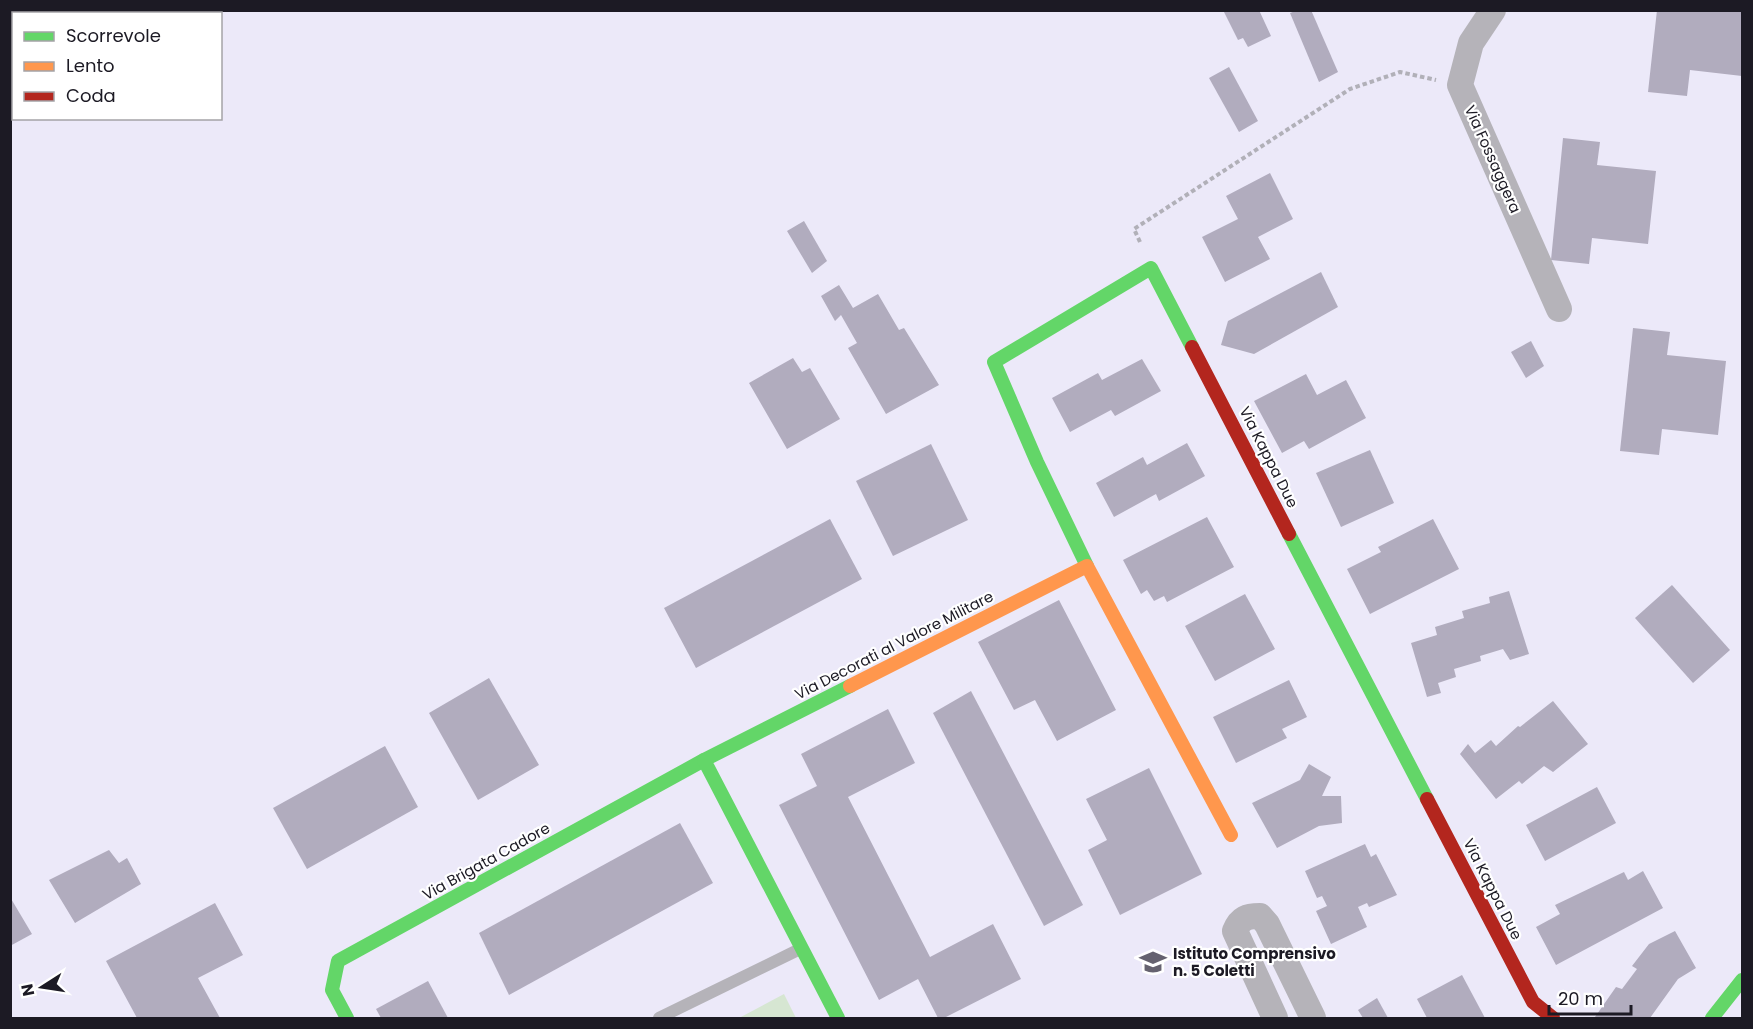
<svg xmlns="http://www.w3.org/2000/svg" width="1753" height="1029" viewBox="0 0 1753 1029" font-family="Poppins,sans-serif">
<style>
.green{fill:#d6e6d2}
.building{fill:#b1acbe}
.lines{fill:none;stroke-linecap:round;stroke-linejoin:round}
.path{stroke:#b1b0b8;stroke-width:4;stroke-dasharray:4.5 3;stroke-linecap:butt}
.lane{stroke:#b5b3b9;stroke-width:12}
.street{stroke:#b5b3b9;stroke-width:26}
.fast{stroke:#63d668;stroke-width:14}
.slow{stroke:#ff974d;stroke-width:14}
.jam{stroke:#b3261e;stroke-width:14}
.labels{text-anchor:middle;dominant-baseline:central;stroke-width:4.5;stroke-linejoin:round;paint-order:stroke}
.street-label{font-size:15px;fill:#1c1a24;stroke:#fff}
.poi-label{font-size:15px;font-weight:bold;fill:#1c1a24;stroke:#fff;text-anchor:start}
</style>
<rect width="100%" height="100%" fill="#ece9f9"/>
<polygon class="green" points="784,994 796,1018 739,1018"/>
<g class="building">
<polygon points="1223,10 1259,10 1271,36 1248,47 1243,38 1238,40"/>
<polygon points="1298,10 1311,10 1338,72 1319,82 1290,13"/>
<polygon points="1657,10 1742,10 1742,76 1690,70 1687,96 1648,92"/>
<polygon points="1229,67 1258,121 1239,132 1209,78"/>
<polygon points="1563,138 1600,142 1597,165 1656,171 1648,244 1592,238 1589,264 1551,260"/>
<polygon points="1270,173 1293,219 1258,237 1270,259 1225,282 1202,237 1238,219 1226,196"/>
<polygon points="804,221 827,261 812,273 787,231"/>
<polygon points="1321,272 1338,307 1254,354 1221,345 1228,321"/>
<polygon points="839,285 853,308 878,294 899,330 904,328 939,385 886,414 848,348 857,343 841,315 835,321 821,296"/>
<polygon points="1633,328 1670,332 1667,355 1726,361 1718,435 1662,429 1659,455 1620,451"/>
<polygon points="1531,341 1544,366 1526,378 1511,352"/>
<polygon points="793,358 802,372 810,368 840,419 787,449 749,383"/>
<polygon points="1142,359 1161,391 1115,416 1111,410 1070,432 1052,398 1098,373 1102,380"/>
<polygon points="1306,374 1317,395 1346,380 1366,418 1309,449 1304,441 1282,453 1254,401"/>
<polygon points="1187,443 1205,476 1159,501 1156,494 1114,517 1096,483 1143,457 1147,465"/>
<polygon points="931,444 968,520 893,556 856,481"/>
<polygon points="1370,450 1394,503 1341,527 1316,473"/>
<polygon points="1207,517 1234,567 1167,602 1164,596 1154,601 1147,590 1141,594 1123,560"/>
<polygon points="830,519 862,579 696,668 664,608"/>
<polygon points="1433,519 1459,569 1370,614 1347,569 1381,552 1378,547"/>
<polygon points="1672,585 1730,650 1693,683 1635,618"/>
<polygon points="1509,591 1529,654 1510,660 1503,649 1480,656 1481,661 1454,669 1456,677 1438,683 1441,693 1427,697 1411,643 1437,635 1435,627 1464,618 1462,611 1490,603 1489,597"/>
<polygon points="1245,594 1275,649 1215,681 1185,626"/>
<polygon points="1059,600 1116,710 1057,741 1035,700 1014,710 978,642"/>
<polygon points="489,678 539,765 478,800 429,713"/>
<polygon points="1289,680 1307,717 1282,729 1287,738 1236,763 1213,717"/>
<polygon points="971,691 1083,905 1044,926 933,713"/>
<polygon points="1553,701 1588,744 1553,772 1544,766 1522,784 1519,781 1496,799 1460,754 1468,744 1475,753 1491,740 1496,746 1518,726 1520,727"/>
<polygon points="888,709 915,763 848,797 930,957 993,924 1021,979 944,1018 938,1018 918,979 879,1000 779,805 817,786 801,754"/>
<polygon points="385,746 418,807 307,869 273,808"/>
<polygon points="1309,764 1331,777 1322,796 1341,796 1342,823 1319,826 1277,848 1252,803 1300,780"/>
<polygon points="1149,768 1202,874 1120,915 1088,850 1107,840 1086,799"/>
<polygon points="1597,787 1616,823 1545,861 1526,825"/>
<polygon points="680,823 713,883 509,995 479,933"/>
<polygon points="1365,844 1371,857 1376,854 1397,895 1369,907 1367,903 1358,907 1367,927 1331,944 1316,911 1327,906 1322,896 1317,898 1305,871"/>
<polygon points="109,850 119,863 127,858 141,884 75,923 49,880"/>
<polygon points="1643,871 1663,908 1556,965 1536,927 1560,914 1555,905 1624,872 1628,880"/>
<polygon points="10,897 32,934 10,946"/>
<polygon points="215,903 243,955 198,978 220,1018 137,1018 106,961"/>
<polygon points="1675,931 1696,968 1678,979 1650,1018 1598,1018 1595,1017 1616,987 1622,989 1637,969 1632,966 1649,944"/>
<polygon points="1462,975 1485,1018 1427,1018 1417,999"/>
<polygon points="428,981 448,1018 381,1018 376,1009"/>
<polygon points="1377,998 1388,1018 1363,1018 1358,1010"/>
</g>
<g class="lines">
<g class="path">
<polyline points="559,10 595,10"/>
<polyline points="1140,242 1134,229 1350,89 1400,72 1436,80"/>
</g>
<polyline class="lane" points="659,1018 800,949"/>
<g class="street">
<polyline points="1493,10 1471,43 1460,85 1559,309"/>
<path d="M1275 1018 1235 931C1240 918 1247 916 1260 916L1267 924 1313 1018"/>
</g>
<g class="fast">
<polyline points="1289,534 1427,799"/>
<polyline points="1087,566 1037,462 994,362 1151,268 1192,347"/>
<polyline points="347,1018 332,990 338,961 704,760"/>
<polyline points="838,1018 704,760 850,686"/>
<polyline points="1712,1018 1742,980"/>
</g>
<polyline class="slow" points="850,686 1087,566 1231,835"/>
<g class="jam">
<polyline points="1192,347 1289,534"/>
<polyline points="1427,799 1533,1002 1553,1018"/>
</g>
</g>
<defs>
<symbol id="school-bare" viewBox="-9 -9 18 18"><path d="M0-5L7-2L0 1L-7-2ZM-4 1L0 2.5L4 1V4Q0 6-4 4Z" fill="#65626f" stroke="#fff" stroke-width="2.5" paint-order="stroke"/></symbol>
</defs>
<g fill-rule="evenodd">
<use href="#school-bare" x="1134" y="943" width="38" height="38"/>
</g>
<g class="labels">
<g class="street-label">
<text transform="translate(1493 159) rotate(66)">Via Fossaggera</text>
<text transform="translate(1269 457) rotate(63)">Via Kappa Due</text>
<text transform="translate(894 645) rotate(-27)">Via Decorati al Valore Militare</text>
<text transform="translate(486 861) rotate(-29)">Via Brigata Cadore</text>
<text transform="translate(1493 889) rotate(63)">Via Kappa Due</text>
</g>
<g class="poi-label">
<text x="1173" y="953">Istituto Comprensivo<tspan x="1173" dy="17">n. 5 Coletti</tspan></text>
</g>
</g>
<rect width="1753" height="1029" fill="none" stroke="#1c1a24" stroke-width="24"/>
<rect x="12" y="12" width="210" height="108" fill="#ffffff" stroke="#a4a3a7" stroke-width="1.5"/>
<rect x="24" y="32" width="30" height="9" fill="#63d668" stroke="#a4a3a7" stroke-width="1.5"/>
<text x="66" y="42" font-size="18" fill="#1c1a24">Scorrevole</text>
<rect x="24" y="62" width="30" height="9" fill="#ff974d" stroke="#a4a3a7" stroke-width="1.5"/>
<text x="66" y="72" font-size="18" fill="#1c1a24">Lento</text>
<rect x="24" y="92" width="30" height="9" fill="#b3261e" stroke="#a4a3a7" stroke-width="1.5"/>
<text x="66" y="102" font-size="18" fill="#1c1a24">Coda</text>
<g transform="translate(42 987) rotate(258)" stroke="#ffffff" stroke-width="4.5" paint-order="stroke">
<path d="M0-4.5L10 22L0 15L-10 22Z" fill="#1c1a24"/>
<text y="-9" font-size="16" font-weight="bold" text-anchor="middle" fill="#1c1a24">N</text>
</g>
<path d="M1549 1005v9h82v-9" fill="none" stroke="#1c1a24" stroke-width="3"/>
<text x="1558" y="1005" font-size="18" fill="#1c1a24" stroke="#ffffff" stroke-width="4.5" paint-order="stroke">20 m</text>
</svg>
